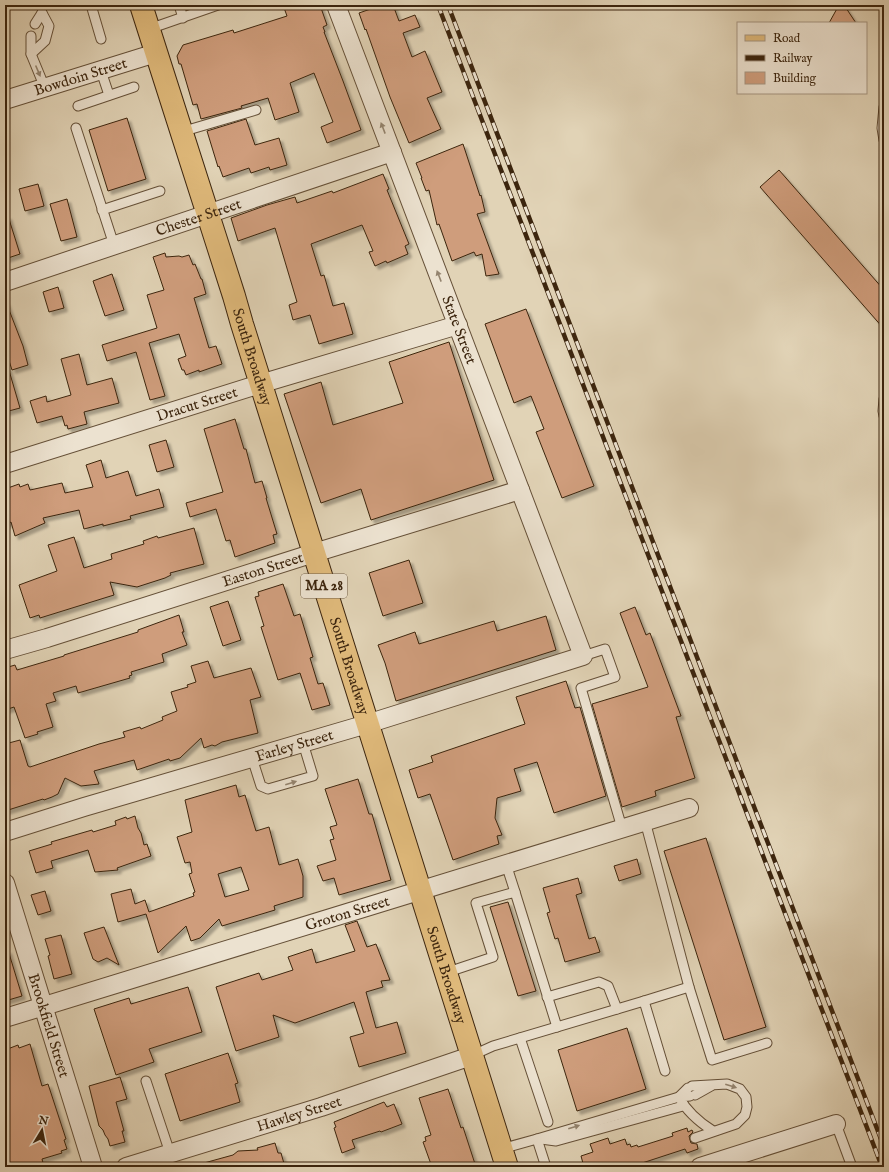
<svg xmlns="http://www.w3.org/2000/svg" width="889" height="1172" viewBox="0 0 889 1172" font-family="'IM FELL English',serif">
<style>
.building{fill:#cf9d7c;stroke:#3c250e;fill-rule:evenodd;filter:url(#shadow)}
.lines{fill:none;stroke-linecap:round;stroke-linejoin:round}
.lane-casing{stroke:#655038;stroke-width:11}
.street-casing{stroke:#655038;stroke-width:20}
.primary-casing{stroke:#3c250e;stroke-width:24}
.lane{stroke:#ece2d0;stroke-width:9}
.street{stroke:#ece2d0;stroke-width:18}
.primary{stroke:#e0ba7b;stroke-width:22}
.rail-casing{stroke:#3c250e;stroke-width:4.5}
.rail{stroke:#ece2d0;stroke-width:3;stroke-dasharray:9;stroke-linecap:butt}
.oneway{fill:#94846f}
.labels{text-anchor:middle;dominant-baseline:central;stroke-width:4;stroke-linejoin:round;paint-order:stroke}
.shield{fill:#ece2d0;stroke:#715e48;stroke-width:1}
.shield-label{font-size:14px;font-weight:bold;fill:#3c250e}
.street-label{font-size:15px;fill:#3c250e;stroke:#ece2d0}
</style>
<defs>
<filter id="shadow"><feDropShadow dx="3.5" dy="3.5" stdDeviation="1" flood-color="#0004"/></filter>
</defs>
<rect width="100%" height="100%" fill="#e1d3b6"/>
<filter id="stains"><feTurbulence type="fractalNoise" baseFrequency=".005" numOctaves="4"/><feColorMatrix values="0 0 0 0 .2 0 0 0 0 .09 0 0 0 0 .02 0 0 0 .5 -.17"/></filter>
<radialGradient id="worn" r=".72"><stop offset=".6" stop-color="#630" stop-opacity="0"/><stop offset="1" stop-color="#630" stop-opacity=".3"/></radialGradient>
<g class="building">
<polygon points="283,5 320,5 327,25 323,27 325,32 324,32 343,81 361,130 327,143 321,127 333,122 314,73 290,83 299,112 275,120 268,98 241,106 242,108 201,119 197,104 193,105 181,64 179,64 177,56 183,45 233,30 234,33 287,16"/>
<polygon points="382,5 393,5 399,21 415,15 420,27 403,33 412,57 425,51 442,92 427,98 441,129 409,143 390,97 366,29 365,30 359,13"/>
<polygon points="839,5 844,5 856,23 829,23"/>
<polygon points="127,118 146,179 108,191 89,130"/>
<polygon points="246,119 255,145 279,138 287,165 270,170 269,167 251,173 249,168 223,177 219,166 218,167 207,131"/>
<polygon points="463,144 480,196 481,195 485,212 477,214 499,274 486,276 482,254 476,256 474,252 452,261 439,224 437,225 429,190 426,191 421,178 422,178 416,163"/>
<polygon points="779,170 884,290 884,329 760,187"/>
<polygon points="383,174 389,189 387,190 409,244 405,246 408,254 387,263 386,261 375,266 369,252 373,251 362,225 311,244 321,276 324,275 333,306 344,303 353,334 319,344 310,315 293,320 289,305 297,302 275,228 238,241 231,218 267,205 295,197 297,203 332,191 333,193"/>
<polygon points="38,184 44,206 25,211 19,189"/>
<polygon points="67,199 77,237 61,241 50,204"/>
<polygon points="8,216 20,254 5,259 5,217"/>
<polygon points="165,253 166,257 179,256 182,257 189,255 193,265 195,264 201,279 202,279 206,294 194,298 209,348 216,346 222,364 199,372 199,370 186,375 184,370 182,370 178,359 186,356 179,334 149,343 165,396 150,400 136,352 107,361 102,345 157,328 147,295 164,290 153,257"/>
<polygon points="112,274 124,310 105,316 93,281"/>
<polygon points="58,287 64,308 49,312 43,292"/>
<polygon points="5,302 6,302 23,346 28,365 12,370 5,348"/>
<polygon points="526,309 594,486 562,498 536,432 544,429 531,396 514,403 485,324"/>
<polygon points="449,342 494,480 371,520 361,489 321,503 284,394 321,382 333,425 403,403 389,362"/>
<polygon points="79,354 87,385 112,378 119,403 84,412 87,424 68,429 67,425 65,426 62,416 37,423 30,401 46,396 47,402 71,395 61,359"/>
<polygon points="5,367 8,367 20,408 5,412"/>
<polygon points="235,419 244,449 246,449 255,483 262,481 267,498 266,498 277,534 273,535 275,543 235,557 230,540 226,541 216,509 190,517 186,503 223,492 204,429"/>
<polygon points="166,440 174,467 157,472 149,445"/>
<polygon points="101,460 106,478 128,471 136,496 159,489 164,507 130,516 131,519 103,526 103,524 84,529 79,510 43,518 45,523 15,536 11,522 5,525 5,489 19,484 20,487 28,484 30,490 62,483 65,493 93,487 86,465"/>
<polygon points="194,528 204,564 170,573 171,575 165,578 137,587 110,582 114,595 40,618 39,615 30,618 19,585 57,571 48,545 74,537 84,568 112,559 111,554 144,544 143,541 157,536 158,538"/>
<polygon points="409,560 423,603 383,616 369,573"/>
<polygon points="283,584 294,616 300,614 313,657 310,658 318,684 323,683 330,705 312,710 300,673 278,680 261,627 264,626 255,597 259,596 258,592"/>
<polygon points="228,601 241,640 223,646 210,607"/>
<polygon points="635,607 646,635 650,633 681,716 676,717 695,778 655,791 656,796 622,807 592,704 648,687 620,613"/>
<polygon points="179,615 184,632 182,632 187,645 162,654 164,662 131,672 132,675 129,676 130,678 78,693 76,686 53,693 56,701 46,704 53,727 37,732 38,734 25,738 14,707 5,710 5,668 15,665 17,670 64,656 64,655 138,632 138,630"/>
<polygon points="546,616 556,650 396,701 385,663 378,645 415,632 419,644 494,621 497,631"/>
<polygon points="208,661 214,678 251,668 261,697 250,700 258,733 222,742 215,746 212,745 204,748 201,738 180,758 170,761 169,759 137,770 134,760 94,771 99,784 81,786 65,778 58,794 52,797 44,800 43,799 5,811 5,744 20,740 28,766 30,767 99,744 125,737 123,732 140,727 141,729 163,720 162,717 177,711 171,692 188,687 187,685 196,682 191,666"/>
<polygon points="566,681 575,708 580,707 606,796 554,813 537,762 514,769 521,791 497,798 495,818 502,835 497,836 499,844 453,860 430,794 418,798 409,770 433,762 431,756 525,724 516,697"/>
<polygon points="358,779 369,814 372,814 391,880 339,895 334,878 323,881 317,866 336,860 330,840 334,839 330,827 337,825 325,789"/>
<path d="M236 785 239 797 245 795 256 831 269 827 279 865 298 859 303 876V897L274 906 275 910 222 926 219 919 200 938 191 941 186 926 158 953 146 914 118 922 111 894 131 889 135 904 145 900 149 912 194 896 193 893 195 892 189 874 192 873 190 862 185 863 177 837 192 832 185 800ZM241 867 249 890 225 897 218 874Z"/>
<polygon points="135,816 138,828 141,833 144,845 147,844 151,856 117,868 118,870 95,872 88,850 51,861 53,868 36,873 29,851 52,844 51,842 92,830 93,832 116,825 115,821 126,817 127,819"/>
<polygon points="706,838 766,1027 724,1040 664,851"/>
<polygon points="637,859 641,874 619,881 614,866"/>
<polygon points="578,878 582,893 576,895 589,939 595,937 600,952 565,962 558,938 555,939 547,913 550,912 543,888"/>
<polygon points="45,891 51,911 38,915 31,895"/>
<polygon points="508,902 536,991 518,996 490,907"/>
<polygon points="357,921 367,947 376,944 390,980 381,981 383,987 366,992 376,1028 397,1022 406,1053 359,1067 350,1037 364,1033 354,1002 295,1023 273,1015 279,1037 236,1051 216,987 259,973 262,980 293,970 288,957 312,949 316,963 355,951 345,925"/>
<polygon points="104,927 119,965 107,958 98,962 93,959 84,933"/>
<polygon points="61,935 72,974 54,979 48,956 50,955 45,939"/>
<polygon points="8,950 22,996 5,1001 5,951"/>
<polygon points="188,987 202,1032 149,1049 154,1062 116,1075 94,1009 129,998 131,1004"/>
<polygon points="627,1028 646,1089 577,1111 558,1050"/>
<polygon points="30,1044 42,1086 48,1084 66,1139 64,1140 67,1149 61,1151 62,1153 42,1159 43,1163 31,1167 5,1167 5,1050 18,1045 19,1048"/>
<polygon points="228,1053 238,1083 235,1084 240,1102 180,1121 165,1074"/>
<polygon points="120,1077 127,1099 116,1102 124,1131 122,1131 125,1142 110,1146 108,1139 105,1135 103,1130 99,1126 89,1086"/>
<polygon points="448,1089 461,1128 463,1127 476,1167 432,1167 423,1142 426,1141 425,1137 431,1135 419,1098"/>
<polygon points="384,1102 387,1107 394,1104 402,1124 381,1132 380,1131 352,1140 355,1148 342,1153 334,1128 336,1127 334,1122"/>
<polygon points="687,1128 688,1132 692,1130 693,1132 689,1136 690,1140 691,1143 697,1144 698,1149 687,1153 685,1149 630,1167 584,1167 581,1156 593,1152 590,1144 608,1138 610,1144 625,1139 627,1145 630,1144 631,1147 637,1145 638,1147 673,1136 672,1133"/>
<polygon points="275,1143 278,1153 281,1153 285,1167 204,1167 204,1163 233,1155 238,1151 258,1150 257,1148"/>
</g>
<g class="lines">
<defs>
<g id="lane">
<polyline points="91,5 101,39"/>
<polyline points="179,5 183,18"/>
<polyline points="35,24 42,13"/>
<polyline points="149,29 218,5"/>
<polyline points="31,36 31,54 45,88"/>
<polyline points="31,54 45,41 49,26 42,13"/>
<polyline points="101,71 109,95"/>
<polyline points="78,106 134,87"/>
<polyline points="884,107 882,128 884,140"/>
<polyline points="76,128 114,245"/>
<polyline points="181,132 256,110"/>
<polyline points="102,210 160,191"/>
<polyline points="884,399 883,411 884,416"/>
<polyline points="583,656 605,649 615,677 581,688 622,828"/>
<polyline points="252,758 261,786 268,789 313,776 303,743"/>
<polyline points="645,821 689,987 712,1060 767,1043"/>
<polyline points="506,864 515,892"/>
<polyline points="445,973 493,957 476,903 515,892 557,1027"/>
<polyline points="547,997 599,982 608,986 617,1009"/>
<polyline points="644,1001 689,987"/>
<polyline points="520,1038 548,1122"/>
<polyline points="471,1056 493,1046 644,1001 665,1071"/>
<polyline points="146,1081 170,1153"/>
<polyline points="692,1086 727,1084 740,1089 746,1097 747,1107 745,1115 736,1124 695,1138"/>
<polyline points="695,1095 711,1086"/>
<path d="M690 1096 679 1097C687 1112 699 1122 713 1131"/>
<polyline points="836,1124 852,1167"/>
<polyline points="537,1139 679,1097 688,1088"/>
<polyline points="541,1139 556,1141 683,1106"/>
<polyline points="501,1149 537,1139 546,1167"/>
</g>
<g id="street">
<path id="s1" d="M5 100 156 53"/>
<path id="s2" d="M5 282 392 152"/>
<path id="s3" d="M5 464 260 384 458 325"/>
<path id="s4" d="M5 650 47 638 314 553 520 490"/>
<path id="s5" d="M5 832 84 807 367 724 583 656 336 5"/>
<path id="s6" d="M5 883 93 1167"/>
<path id="s7" d="M5 1018 689 808"/>
<path id="s8" d="M126 1167 321 1107 471 1056"/>
<polyline points="700,1167 836,1124"/>
</g>
<g id="primary">
<path id="s9" d="M141 5 234 296 242 324 507 1167"/>
</g>
</defs>
<use href="#lane" class="lane-casing"/>
<use href="#street" class="street-casing"/>
<use href="#primary" class="primary-casing"/>
<use href="#lane" class="lane"/>
<use href="#street" class="street"/>
<use href="#primary" class="primary"/>
<defs>
<g id="rail">
<polyline points="438,5 882,1167"/>
<polyline points="448,5 884,1147"/>
</g>
</defs>
<use href="#rail" class="rail-casing"/>
<use href="#rail" class="rail"/>
</g>
<defs><path id="oneway-solid" d="M-6-.8H1V-3.2L6.5 0L1 3.2V.8H-6Z"/></defs>
<g class="oneway">
<use href="#oneway-solid" transform="translate(38 71) rotate(67)"/>
<use href="#oneway-solid" transform="translate(383 128) rotate(-111)"/>
<use href="#oneway-solid" transform="translate(439 276) rotate(-111)"/>
<use href="#oneway-solid" transform="translate(291 783) rotate(-17)"/>
<use href="#oneway-solid" transform="translate(731 1086) rotate(17)"/>
<use href="#oneway-solid" transform="translate(574 1127) rotate(-17)"/>
</g>
<g class="labels">
<rect class="shield" x="301" y="574" width="46" height="24" rx="3"/>
<g class="shield-label">
<text x="324" y="586">MA 28</text>
</g>
<g class="street-label">
<text stroke="none"><textPath href="#s1" startOffset="79">Bowdoin Street</textPath></text>
<text stroke="none"><textPath href="#s2" startOffset="204">Chester Street</textPath></text>
<text transform="translate(459 330) rotate(69)">State Street</text>
<text stroke="none"><textPath href="#s9" startOffset="369">South Broadway</textPath></text>
<text stroke="none"><textPath href="#s3" startOffset="201">Dracut Street</textPath></text>
<text stroke="none"><textPath href="#s4" startOffset="270">Easton Street</textPath></text>
<text stroke="none"><textPath href="#s9" startOffset="693">South Broadway</textPath></text>
<text stroke="none"><textPath href="#s5" startOffset="302">Farley Street</textPath></text>
<text stroke="none"><textPath href="#s7" startOffset="358">Groton Street</textPath></text>
<text stroke="none"><textPath href="#s9" startOffset="1017">South Broadway</textPath></text>
<text stroke="none"><textPath href="#s6" startOffset="149">Brookfield Street</textPath></text>
<text stroke="none"><textPath href="#s8" startOffset="181">Hawley Street</textPath></text>
</g>
</g>
<rect width="889" height="1172" fill="none" stroke="#e1d3b6" stroke-width="20"/>
<rect x="6" y="6" width="877" height="1160" fill="none" stroke="#3c250e" stroke-width="2"/>
<rect x="10" y="10" width="869" height="1152" fill="none" stroke="#3c250e"/>
<rect x="737" y="22" width="130" height="72" fill="#ece2d0" stroke="#a69682"/>
<rect x="745" y="35" width="20" height="6" fill="#e0ba7b" stroke="#a69682"/>
<text x="773" y="42" font-size="12" fill="#3c250e">Road</text>
<rect x="745" y="55" width="20" height="6" fill="#3c250e" stroke="#a69682"/>
<text x="773" y="62" font-size="12" fill="#3c250e">Railway</text>
<rect x="745" y="72" width="20" height="12" fill="#cf9d7c" stroke="#a69682"/>
<text x="773" y="82" font-size="12" fill="#3c250e">Building</text>
<g transform="translate(42 1130) rotate(10)" stroke="#ece2d0" stroke-width="3" paint-order="stroke">
<path d="M0-3L7 15L0 10L-7 15Z" fill="#3c250e"/>
<text y="-6" font-size="11" font-weight="bold" text-anchor="middle" fill="#3c250e">N</text>
</g>
<rect width="100%" height="100%" filter="url(#stains)"/>
<rect width="100%" height="100%" fill="url(#worn)"/>
</svg>
